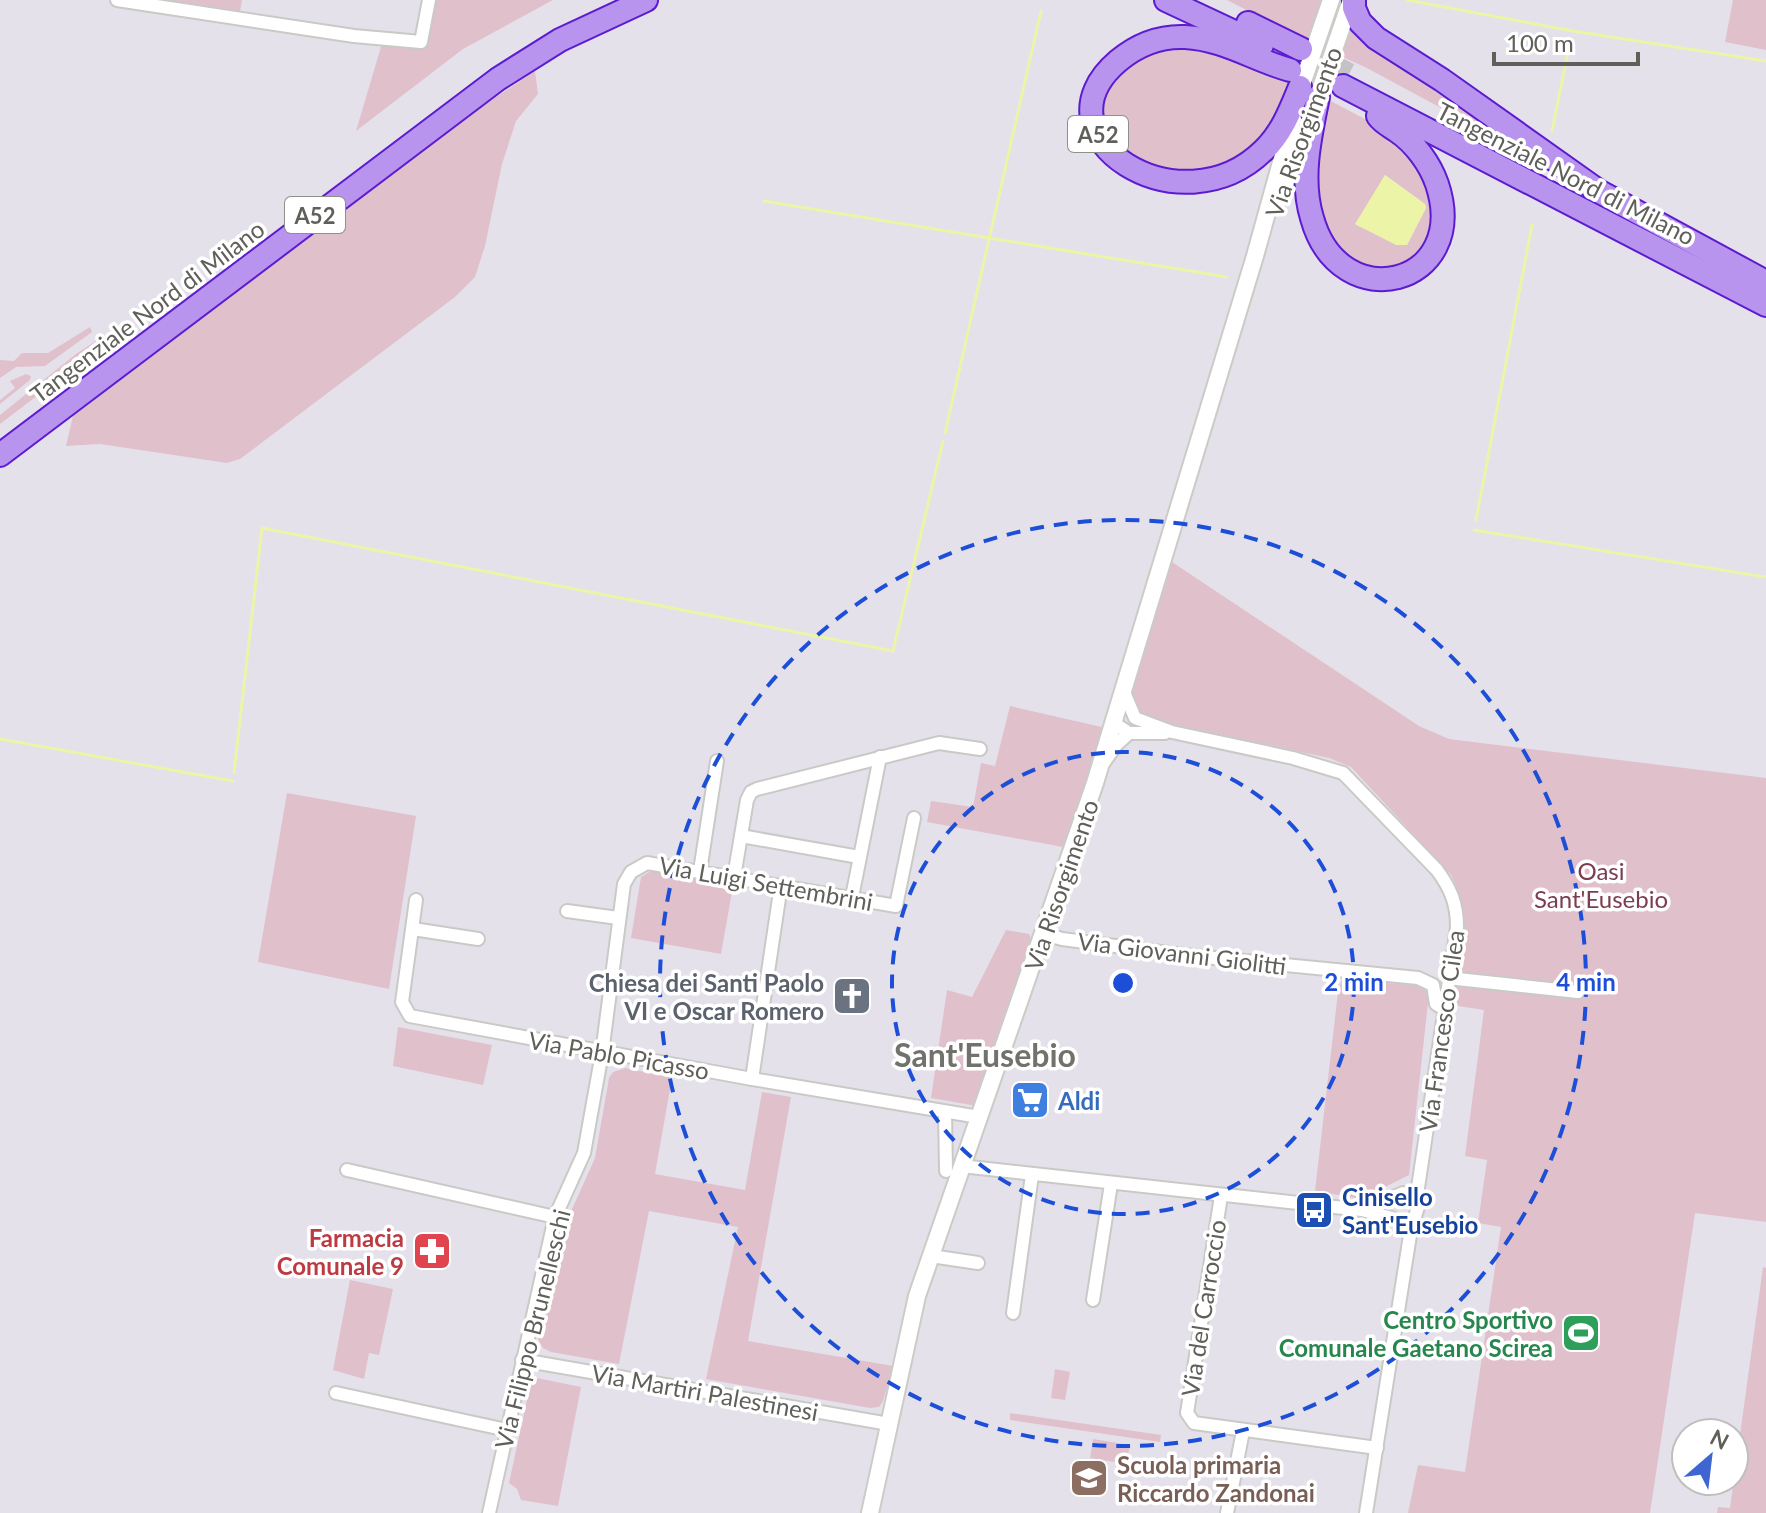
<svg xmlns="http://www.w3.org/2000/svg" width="1766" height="1513" viewBox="0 0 1766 1513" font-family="Lato,sans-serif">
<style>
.green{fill:#e0c0cb;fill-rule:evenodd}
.water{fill:#ecf4a8}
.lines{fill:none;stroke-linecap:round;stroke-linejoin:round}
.stream{stroke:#ecf4a8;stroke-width:3}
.highway-tunnel{stroke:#c4c1c7;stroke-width:22;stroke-dasharray:22 11;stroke-linecap:butt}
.street-casing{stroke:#c9cac5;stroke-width:16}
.secondary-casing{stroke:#caccc5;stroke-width:20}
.highway-casing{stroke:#5b1bd1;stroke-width:26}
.street{stroke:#fff;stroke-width:12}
.secondary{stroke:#fff;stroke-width:16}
.highway{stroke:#b994ef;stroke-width:22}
.ring{fill:none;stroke:#1d4ed8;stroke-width:4;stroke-dasharray:14 10}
.labels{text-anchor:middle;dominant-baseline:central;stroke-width:7;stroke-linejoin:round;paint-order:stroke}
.shield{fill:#fff;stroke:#8f908c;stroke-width:2}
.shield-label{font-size:22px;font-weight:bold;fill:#5f605a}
.street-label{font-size:24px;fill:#5f605a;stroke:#fff}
.park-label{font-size:24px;fill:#7b3d4f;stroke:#fff}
.worship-label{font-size:24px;font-weight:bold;fill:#5b616d;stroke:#fff;text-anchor:end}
.shop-label{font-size:24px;font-weight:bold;fill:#366cbe;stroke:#fff;text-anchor:start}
.transit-label{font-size:24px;font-weight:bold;fill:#164399;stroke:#fff;text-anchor:start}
.health-label{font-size:24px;font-weight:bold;fill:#be3a42;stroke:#fff;text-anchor:end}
.leisure-label{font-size:24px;font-weight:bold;fill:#27864d;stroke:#fff;text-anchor:end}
.education-label{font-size:24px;font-weight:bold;fill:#785e54;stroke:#fff;text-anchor:start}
.district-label{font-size:32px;font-weight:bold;fill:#71726b;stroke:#fff}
.centre{fill:#1d4ed8;stroke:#fff;stroke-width:4}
.ring-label{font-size:24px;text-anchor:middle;font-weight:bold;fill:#1d4ed8;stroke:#fff;stroke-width:7;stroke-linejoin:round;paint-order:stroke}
</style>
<rect width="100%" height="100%" fill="#e5e1eb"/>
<g class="green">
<polygon points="142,0 242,0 239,17"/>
<polygon points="435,0 553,0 463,49 356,131 383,40 426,47"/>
<polygon points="1227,0 1321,0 1309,40 1305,40"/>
<polygon points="1733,0 1766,0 1766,50 1725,42"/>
<polygon points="1349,19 1562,173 1365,67 1338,55"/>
<polygon points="1159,44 1235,53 1294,82 1263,145 1195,179 1118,154 1097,106 1104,84"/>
<polygon points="535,71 538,94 516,121 502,164 485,246 475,277 455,297 240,459 227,463 100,444 66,446 73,416 477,110"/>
<path d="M1325 98 1380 127 1429 175 1436 236 1401 274 1338 258 1311 189ZM1385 175 1425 204 1426 208 1407 245 1356 225Z"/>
<polygon points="90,327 92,332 45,366 16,367 0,378 0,360 14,361 22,353 48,353"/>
<polygon points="111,331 116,334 109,341 0,424 0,415 76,354"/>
<polygon points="26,374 31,376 30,380 0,404 0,400 15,388 10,381"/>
<path d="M1172 562 1419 726 1449 739 1766 778V1222L1695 1213 1650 1513H1408L1418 1465 1465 1472 1501 1227 1478 1223 1487 1160 1465 1156 1484 1010 1452 1005C1457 961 1472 916 1451 875L1351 767 1329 758 1153 720C1139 714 1129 704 1131 687Z"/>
<polygon points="1010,706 1106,728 1063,847 927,822 931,801 973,807 981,763 995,766"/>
<polygon points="287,793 416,816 389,989 258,962"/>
<polygon points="651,871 733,886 721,954 631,938 641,877"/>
<polygon points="1006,930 1029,934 1033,943 1017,987 1015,987 977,1106 931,1098 947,990 972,997"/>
<polygon points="1342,979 1421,986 1429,994 1409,1175 1361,1199 1315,1191 1338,992"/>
<polygon points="398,1027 492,1045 483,1085 393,1066"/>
<polygon points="626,1068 672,1078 655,1174 745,1190 762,1092 791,1097 748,1341 893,1366 883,1401 879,1407 870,1408 706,1379 738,1227 649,1211 619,1364 551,1352 543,1348 538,1339 564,1227 595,1158 609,1078 613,1072"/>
<polygon points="1763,1267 1766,1268 1766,1513 1717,1513 1718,1507 1730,1508"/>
<polygon points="350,1280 393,1289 379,1355 369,1353 364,1379 333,1370"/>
<polygon points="1055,1369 1070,1372 1065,1400 1051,1398"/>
<polygon points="532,1377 581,1387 558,1506 521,1500 517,1489 509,1483"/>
<polygon points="1010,1413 1161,1435 1160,1442 1010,1420"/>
<polygon points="1093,1439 1130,1445 1126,1464 1090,1458"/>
</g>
<polygon class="water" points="1385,175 1425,204 1426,208 1407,245 1396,245 1355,224"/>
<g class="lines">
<g class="stream">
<polyline points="1407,0 1573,31 1766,61"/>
<polyline points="1552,131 1569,47"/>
<polyline points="764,201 1227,277"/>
<polyline points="945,433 1041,11"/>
<polyline points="1476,520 1532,225"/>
<polyline points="1474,530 1766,577"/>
<polyline points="0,739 233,781"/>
<polyline points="234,773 262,528 893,651 943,441"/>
</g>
<polyline class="highway-tunnel" points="1301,49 1349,74"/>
<defs>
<g id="street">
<polyline points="117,0 354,36 421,42 429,0"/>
<path d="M1124 692 1135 718 1172 732 1293 758 1343 773 1437 870C1451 889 1457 904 1457 927L1416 1201"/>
<polyline points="1114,723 1129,733 1165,733"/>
<polyline points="1105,761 1116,745 1129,733"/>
<polyline points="741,836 859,857"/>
<polyline points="700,871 717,761"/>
<polyline points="734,877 747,800 751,792 757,789 939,743 980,749"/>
<polyline points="852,897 880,757"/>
<polyline points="416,900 402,1002 410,1016 752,1079 979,1117"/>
<polyline points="567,911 618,918"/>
<polyline points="413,929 478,939"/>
<polyline points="1045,934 1062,939 1184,955 1418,978 1433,985 1436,1004 1444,1009"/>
<polyline points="1448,978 1578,992"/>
<polyline points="752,1079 781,885"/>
<polyline points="945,1112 946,1171"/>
<polyline points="961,1166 1362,1210 1392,1218"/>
<polyline points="347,1170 555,1217"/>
<polyline points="1221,1196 1187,1413 1194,1423 1377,1448"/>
<polyline points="1365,1209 1403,1193 1413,1197 1418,1207 1411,1229 1366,1513"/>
<polyline points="931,1256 978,1263"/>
<polyline points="1093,1300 1111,1184"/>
<polyline points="1013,1313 1032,1175"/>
<polyline points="522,1360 889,1424"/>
<polyline points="336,1393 507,1430"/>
<polyline points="489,1513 555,1217 584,1153 602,1053 624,884 631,872 647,863 896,906 914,818"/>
<polyline points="1227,1513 1243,1431"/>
</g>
<g id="secondary">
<polyline points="1298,96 1331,0"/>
<polyline points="1315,105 1351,0"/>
<polyline points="1281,194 1304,134"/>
<polyline points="870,1513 917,1296 1095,783 1255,256 1293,119"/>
</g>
<g id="highway">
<polyline points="1166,0 1262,45"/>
<polyline points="1354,0 1354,8 1360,22 1376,38 1442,80 1600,192 1766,282"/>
<polyline points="1248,23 1301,49"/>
<path d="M1290 70C1254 60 1224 39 1185 37 1160 36 1137 45 1118 61 1030 136 1180 233 1264 150 1282 133 1291 109 1300 87"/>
<polyline points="1343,86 1766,305"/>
<path d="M1318 97C1310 136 1300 179 1312 218 1340 319 1471 286 1437 184 1430 164 1415 143 1397 131 1390 126 1383 123 1378 116"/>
<polyline points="0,455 498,79 560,40 646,0"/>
</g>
</defs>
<use href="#street" class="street-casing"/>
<use href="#secondary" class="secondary-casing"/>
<use href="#highway" class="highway-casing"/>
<use href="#street" class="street"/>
<use href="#secondary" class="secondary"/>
<use href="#highway" class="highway"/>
</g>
<g class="ring">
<circle cx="1123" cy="983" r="231"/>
<circle cx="1123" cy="983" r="463"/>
</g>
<defs>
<symbol id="church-square" viewBox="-11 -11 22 22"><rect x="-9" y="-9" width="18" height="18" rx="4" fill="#6b7280" stroke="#fff"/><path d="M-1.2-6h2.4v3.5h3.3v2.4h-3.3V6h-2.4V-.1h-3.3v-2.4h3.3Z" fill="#fff"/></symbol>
<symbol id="supermarket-square" viewBox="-11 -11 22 22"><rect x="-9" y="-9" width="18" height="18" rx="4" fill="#3f7fe0" stroke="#fff"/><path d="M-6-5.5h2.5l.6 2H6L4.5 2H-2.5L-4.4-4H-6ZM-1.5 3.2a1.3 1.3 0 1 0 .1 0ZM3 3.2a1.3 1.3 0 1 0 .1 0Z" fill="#fff"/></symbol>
<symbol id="bus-square" viewBox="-11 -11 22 22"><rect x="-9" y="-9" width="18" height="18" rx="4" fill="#1a4fb4" stroke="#fff"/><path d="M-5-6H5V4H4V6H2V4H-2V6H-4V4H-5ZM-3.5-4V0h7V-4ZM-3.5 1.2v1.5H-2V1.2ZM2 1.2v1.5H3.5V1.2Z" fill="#fff"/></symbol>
<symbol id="pharmacy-square" viewBox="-11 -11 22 22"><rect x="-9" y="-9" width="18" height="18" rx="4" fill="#e0444e" stroke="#fff"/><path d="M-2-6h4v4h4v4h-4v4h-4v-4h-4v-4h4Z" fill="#fff"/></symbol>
<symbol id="stadium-square" viewBox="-11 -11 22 22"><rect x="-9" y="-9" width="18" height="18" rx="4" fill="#2e9e5b" stroke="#fff"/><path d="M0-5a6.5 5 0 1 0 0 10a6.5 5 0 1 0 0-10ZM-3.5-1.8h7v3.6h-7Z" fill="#fff"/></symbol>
<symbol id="school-square" viewBox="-11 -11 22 22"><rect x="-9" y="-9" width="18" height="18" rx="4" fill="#8d6e63" stroke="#fff"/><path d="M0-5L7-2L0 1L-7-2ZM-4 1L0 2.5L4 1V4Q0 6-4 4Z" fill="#fff"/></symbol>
</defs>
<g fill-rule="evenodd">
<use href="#church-square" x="830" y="974" width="44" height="44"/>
<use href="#supermarket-square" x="1008" y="1078" width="44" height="44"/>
<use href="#bus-square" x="1292" y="1188" width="44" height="44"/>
<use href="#pharmacy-square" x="410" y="1229" width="44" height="44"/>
<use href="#stadium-square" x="1559" y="1311" width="44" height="44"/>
<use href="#school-square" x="1067" y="1456" width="44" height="44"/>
</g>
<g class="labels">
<g class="shield">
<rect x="1068" y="116" width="60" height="36" rx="6"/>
<rect x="285" y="197" width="60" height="36" rx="6"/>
</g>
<g class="shield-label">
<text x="1098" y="134">A52</text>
<text x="315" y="215">A52</text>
</g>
<g class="street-label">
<text transform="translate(1303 132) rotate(-70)">Via Risorgimento</text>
<text transform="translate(1566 173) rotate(27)">Tangenziale Nord di Milano</text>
<text transform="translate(147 311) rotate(-37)">Tangenziale Nord di Milano</text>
<text transform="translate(766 883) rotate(10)">Via Luigi Settembrini</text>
<text transform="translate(1061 885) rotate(-71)">Via Risorgimento</text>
<text transform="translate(1182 953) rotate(7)">Via Giovanni Giolitti</text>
<text transform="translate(1441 1031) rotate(-82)">Via Francesco Cilea</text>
<text transform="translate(619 1055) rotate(10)">Via Pablo Picasso</text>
<text transform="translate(1203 1308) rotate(-81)">Via del Carroccio</text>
<text transform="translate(532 1329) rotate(-76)">Via Filippo Brunelleschi</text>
<text transform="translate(705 1392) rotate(10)">Via Martiri Palestinesi</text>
</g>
<g class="park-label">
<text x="1601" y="870">Oasi<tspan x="1601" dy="28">Sant'Eusebio</tspan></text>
</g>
<g class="worship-label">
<text x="824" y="982">Chiesa dei Santi Paolo<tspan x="824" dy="28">VI e Oscar Romero</tspan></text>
</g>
<g class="shop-label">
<text x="1058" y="1100">Aldi</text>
</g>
<g class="transit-label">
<text x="1342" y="1196">Cinisello<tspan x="1342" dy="28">Sant'Eusebio</tspan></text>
</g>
<g class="health-label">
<text x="404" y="1237">Farmacia<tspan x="404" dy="28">Comunale 9</tspan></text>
</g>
<g class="leisure-label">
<text x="1553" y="1319">Centro Sportivo<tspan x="1553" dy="28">Comunale Gaetano Scirea</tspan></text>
</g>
<g class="education-label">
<text x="1117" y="1464">Scuola primaria<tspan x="1117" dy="28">Riccardo Zandonai</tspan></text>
</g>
<g class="district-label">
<text x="985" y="1054">Sant'Eusebio</text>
</g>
</g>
<circle cx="1123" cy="983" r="12" class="centre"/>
<g class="ring-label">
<text x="1354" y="991">2 min</text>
<text x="1586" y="991">4 min</text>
</g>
<g transform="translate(1710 1457) rotate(28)"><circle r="38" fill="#ffffff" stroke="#bfbfbd" stroke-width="2"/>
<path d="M0-6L14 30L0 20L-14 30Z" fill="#3f65d3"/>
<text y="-12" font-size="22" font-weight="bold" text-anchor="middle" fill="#5f605a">N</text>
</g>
<path d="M1494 52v12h144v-12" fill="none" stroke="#5f605a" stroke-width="4"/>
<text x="1506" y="52" font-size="24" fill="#5f605a" stroke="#ffffff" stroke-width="6" paint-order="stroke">100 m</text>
</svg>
